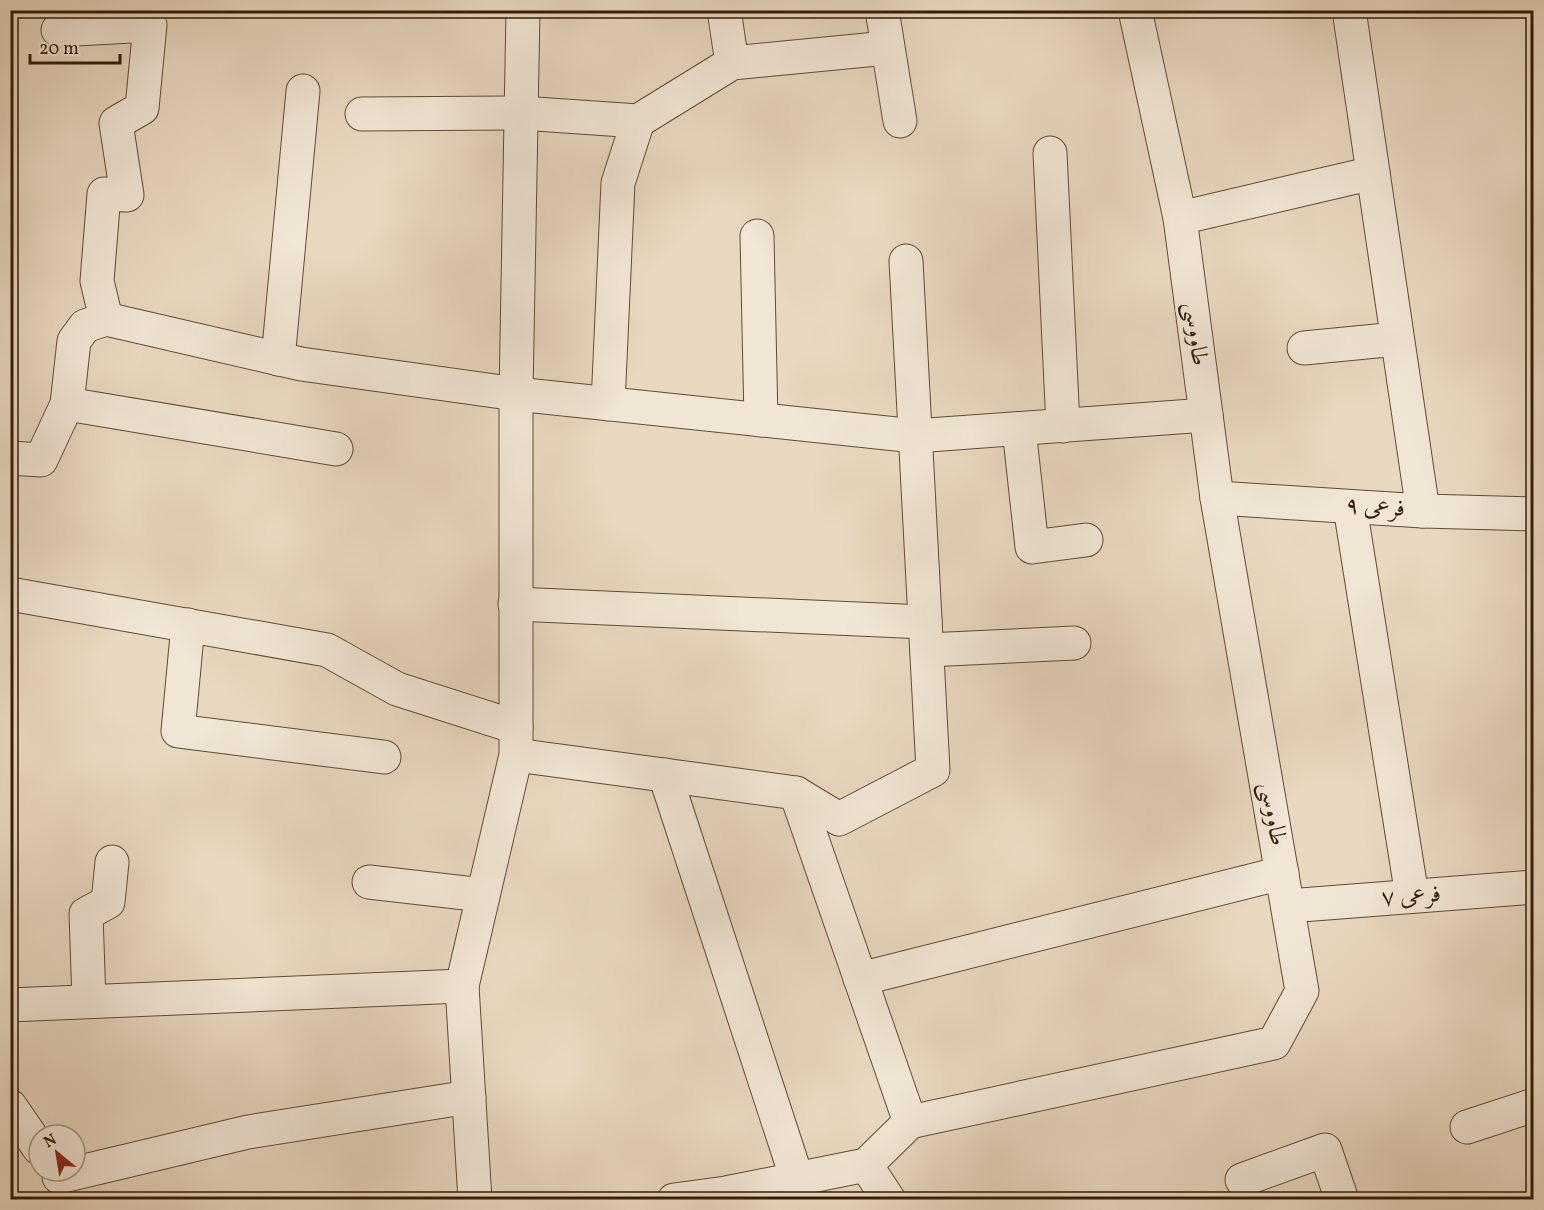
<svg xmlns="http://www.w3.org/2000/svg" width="1544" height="1210" viewBox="0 0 1544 1210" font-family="Vollkorn,Amiri,serif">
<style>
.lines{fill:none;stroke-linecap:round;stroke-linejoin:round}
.minor-casing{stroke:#614c34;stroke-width:35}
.minor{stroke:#f1e6d6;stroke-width:33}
.labels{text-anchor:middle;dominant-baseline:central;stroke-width:5;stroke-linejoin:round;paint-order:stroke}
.street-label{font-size:24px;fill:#341d05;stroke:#f1e6d6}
</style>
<rect width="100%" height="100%" fill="#e9d8c0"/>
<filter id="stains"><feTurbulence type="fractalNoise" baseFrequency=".00333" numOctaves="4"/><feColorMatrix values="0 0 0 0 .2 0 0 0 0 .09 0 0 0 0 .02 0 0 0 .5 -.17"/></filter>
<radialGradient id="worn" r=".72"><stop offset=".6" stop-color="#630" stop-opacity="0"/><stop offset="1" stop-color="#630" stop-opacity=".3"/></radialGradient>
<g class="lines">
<defs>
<g id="minor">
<polyline points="724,10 732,63"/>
<polyline points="882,10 900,121"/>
<polyline points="1349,10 1423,511"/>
<polyline points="58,30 150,25 142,108 116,123 127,195 104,194 97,281 106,319"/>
<polyline points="362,114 521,113 638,121 732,63 887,48"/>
<polyline points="1050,153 1063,426"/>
<polyline points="1180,218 1373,173"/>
<polyline points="757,236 761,420"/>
<polyline points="1304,348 1397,339"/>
<polyline points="278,359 303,91"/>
<polyline points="67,404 336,449"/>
<polyline points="608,404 618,183 638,121"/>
<polyline points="1019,429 1032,547 1086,540"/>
<polyline points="10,458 41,460 67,404 74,341 85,326 106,319 301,364 516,394 915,436 1206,415"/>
<polyline points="1217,498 1423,511 1534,514"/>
<polyline points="1350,507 1412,896"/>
<polyline points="10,594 327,650 397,689 516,727"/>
<polyline points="515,604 925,622"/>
<polyline points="188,625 178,731 384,757"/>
<polyline points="927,650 1074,643"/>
<polyline points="516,755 796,793 910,1122"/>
<polyline points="665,775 797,1179"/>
<polyline points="796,793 839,819 933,770 906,261"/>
<polyline points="369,882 483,895"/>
<polyline points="1288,906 1534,887"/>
<polyline points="860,979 1282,873"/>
<polyline points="89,1001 86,914 108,902 112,862"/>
<polyline points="10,1005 462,986"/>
<polyline points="10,1106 39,1148"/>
<polyline points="1467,1127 1534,1105"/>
<polyline points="866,1165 889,1200"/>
<polyline points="59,1177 248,1132 469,1097"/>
<polyline points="1242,1180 1325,1150 1342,1200"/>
<polyline points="475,1200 462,986 516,755 516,394 523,10"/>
<polyline points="674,1200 726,1193 866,1165 910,1122 1274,1043 1302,991 1217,498 1180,218 1135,10"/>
</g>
</defs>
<use href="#minor" class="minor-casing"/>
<use href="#minor" class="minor"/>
</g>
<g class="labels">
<g class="street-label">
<text transform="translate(1195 334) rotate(83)">طاووسی</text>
<text transform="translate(1375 508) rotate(4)">فرعی ۹</text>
<text transform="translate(1272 814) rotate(80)">طاووسی</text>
<text transform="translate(1411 897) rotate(-4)">فرعی ۷</text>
</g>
</g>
<rect width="1544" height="1210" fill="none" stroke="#e9d8c0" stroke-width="36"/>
<rect x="12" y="12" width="1520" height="1186" fill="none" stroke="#341d05" stroke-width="3"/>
<rect x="18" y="18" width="1508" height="1174" fill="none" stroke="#341d05" stroke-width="1.5"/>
<g transform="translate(57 1153) rotate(330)"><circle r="28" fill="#f1e6d6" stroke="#a59682" stroke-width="1.5"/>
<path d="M0-4.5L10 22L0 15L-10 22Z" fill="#8f2418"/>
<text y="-9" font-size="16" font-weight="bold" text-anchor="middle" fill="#341d05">N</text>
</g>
<path d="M30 54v9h90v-9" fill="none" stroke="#341d05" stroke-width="3"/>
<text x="39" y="54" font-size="18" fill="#341d05" stroke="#f1e6d6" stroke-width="4.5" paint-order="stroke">20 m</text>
<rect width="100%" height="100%" filter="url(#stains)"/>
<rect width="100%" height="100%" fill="url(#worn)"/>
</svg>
